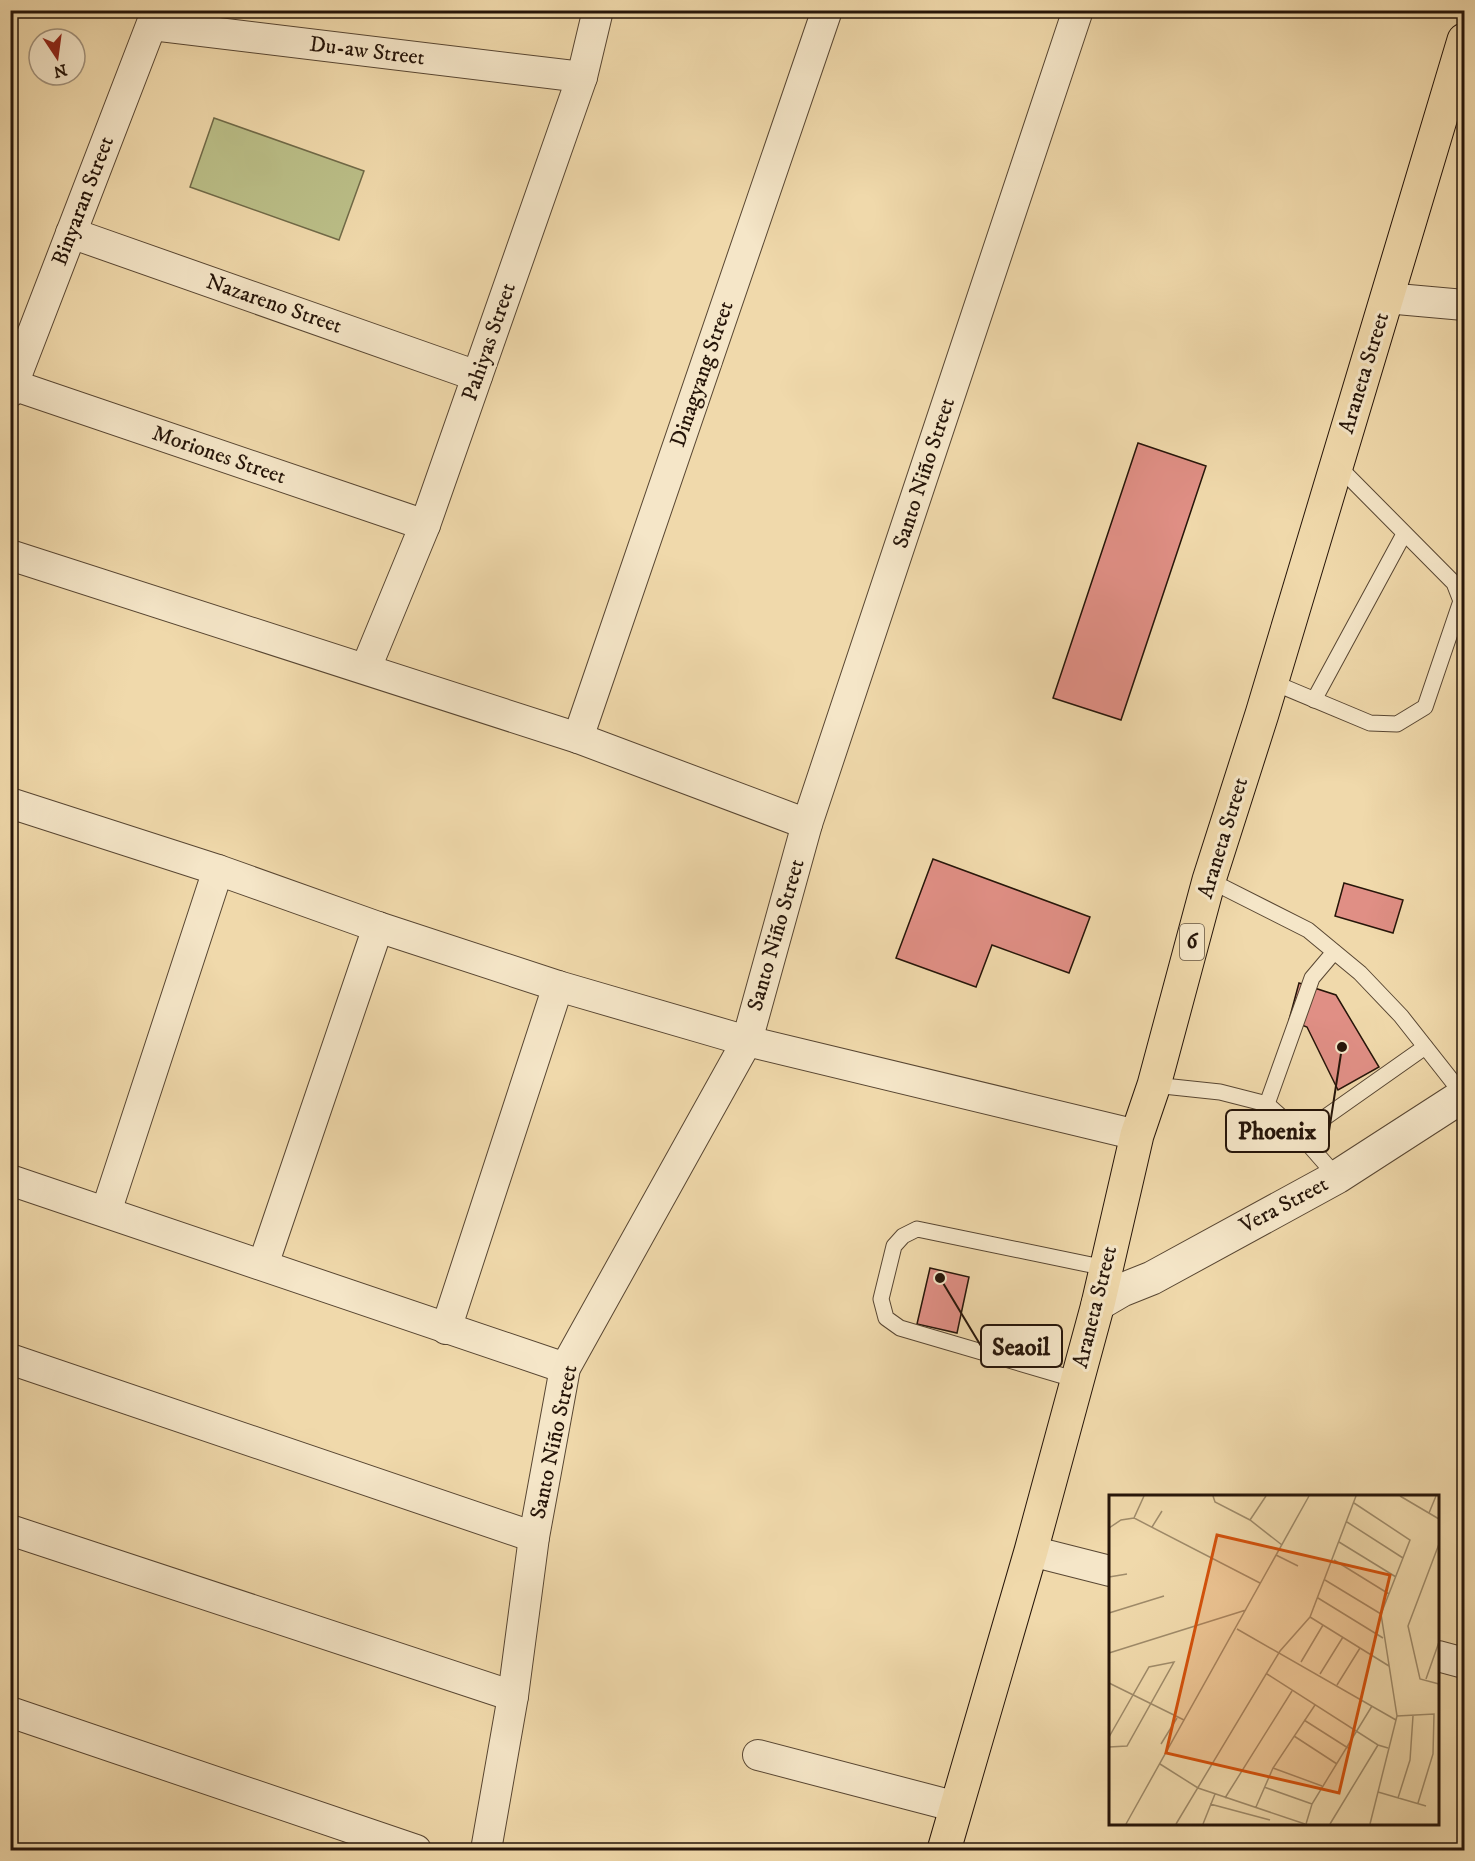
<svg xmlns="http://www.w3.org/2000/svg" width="1475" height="1861" viewBox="0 0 1475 1861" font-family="'IM FELL DW Pica',serif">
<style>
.green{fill:#bbbf88;stroke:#706a48;stroke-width:1.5}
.building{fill:#e08f85;stroke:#261509;stroke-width:1.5}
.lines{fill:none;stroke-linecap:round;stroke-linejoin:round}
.service-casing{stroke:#584632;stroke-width:17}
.minor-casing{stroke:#584632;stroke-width:32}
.tertiary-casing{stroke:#584632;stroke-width:35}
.trunk-casing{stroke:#261509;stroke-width:35}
.service{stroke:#f5e6c8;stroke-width:15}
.minor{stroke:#f5e6c8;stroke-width:30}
.tertiary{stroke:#f5e6c8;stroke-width:33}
.trunk{stroke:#f0d9ab;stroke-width:33}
.labels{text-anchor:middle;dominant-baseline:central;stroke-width:6;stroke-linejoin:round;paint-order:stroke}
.shield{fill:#f5e6c8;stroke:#645442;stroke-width:1.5}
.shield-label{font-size:21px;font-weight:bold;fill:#261509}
.street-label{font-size:22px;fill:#261509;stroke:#f5e6c8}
.inset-road{fill:none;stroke:#9f8b6a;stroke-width:1.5}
.view{fill:#d5520c;fill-opacity:0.15;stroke:#d5520c;stroke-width:3}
.inset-edge{fill:none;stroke:#261509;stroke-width:3}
.leader{fill:none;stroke:#261509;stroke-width:2}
.callout-dot{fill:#261509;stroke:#f5e6c8;stroke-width:2}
.callout{fill:#f5e6c8;stroke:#261509;stroke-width:2}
.callout-label{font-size:24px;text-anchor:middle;font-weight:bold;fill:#261509}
</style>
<rect width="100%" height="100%" fill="#f0d9ab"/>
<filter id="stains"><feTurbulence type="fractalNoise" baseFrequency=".00333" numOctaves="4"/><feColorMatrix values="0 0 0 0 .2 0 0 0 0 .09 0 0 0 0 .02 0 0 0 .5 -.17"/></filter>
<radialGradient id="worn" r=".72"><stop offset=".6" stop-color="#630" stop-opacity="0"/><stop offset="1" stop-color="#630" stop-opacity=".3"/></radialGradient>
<polygon class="green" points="214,118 364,171 339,240 190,187"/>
<g class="building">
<polygon points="1138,443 1206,466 1121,720 1053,698"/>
<polygon points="933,859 1090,917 1069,973 992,945 976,987 896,958"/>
<polygon points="1344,883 1403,900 1393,933 1335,916"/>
<polygon points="1299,983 1336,995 1379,1067 1338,1090 1307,1027 1289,1020"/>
<polygon points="930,1268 969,1277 957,1333 917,1324"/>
</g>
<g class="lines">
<defs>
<g id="service">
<polyline points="1272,682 1370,723 1397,724 1425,707 1461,601 1454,583 1337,465"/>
<polyline points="1314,700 1404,534"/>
<polyline points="1209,880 1308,930 1360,973 1401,1016 1464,1096"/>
<polyline points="1154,1085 1220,1092 1267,1104 1295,1129 1337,1177"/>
<polyline points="1267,1104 1312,978 1334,952"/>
<polyline points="1300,1135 1425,1047"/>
<polyline points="1077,1380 900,1328 886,1318 881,1299 894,1246 903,1236 917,1229 1106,1268"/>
</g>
<g id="minor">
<polyline points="152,25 582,77"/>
<polyline points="71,233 477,376"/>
<polyline points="1386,298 1464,305"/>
<polyline points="13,385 425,525"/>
<polyline points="10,392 157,10"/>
<polyline points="10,555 578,738 807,824"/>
<polyline points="366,668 425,525 582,77 598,10"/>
<polyline points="578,738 827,10"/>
<polyline points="10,803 218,870 378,927 558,986 747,1041 1137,1135"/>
<polyline points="10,1180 565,1368"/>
<polyline points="106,1212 218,870"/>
<polyline points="263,1265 378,927"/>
<polyline points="446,1329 558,986"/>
<polyline points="10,1359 534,1537"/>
<polyline points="10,1530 513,1696"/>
<polyline points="1031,1551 1110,1571"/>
<polyline points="1438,1656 1464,1663"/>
<polyline points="10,1712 416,1850"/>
<polyline points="758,1755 957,1807"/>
<polyline points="486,1850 513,1696 534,1537 565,1368 747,1041 807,824 1078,10"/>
</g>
<polyline id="tertiary" points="1098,1304 1122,1290 1152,1278 1337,1177 1464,1095"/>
<polyline id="trunk" points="944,1850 1031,1551 1098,1304 1137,1135 1154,1085 1209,880 1262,714 1464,40"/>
</defs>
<use href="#service" class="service-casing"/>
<use href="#minor" class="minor-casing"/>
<use href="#tertiary" class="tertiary-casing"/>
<use href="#trunk" class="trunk-casing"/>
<use href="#service" class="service"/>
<use href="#minor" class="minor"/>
<use href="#tertiary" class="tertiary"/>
<use href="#trunk" class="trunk"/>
</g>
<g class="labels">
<rect class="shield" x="1180" y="924" width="24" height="36" rx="4.5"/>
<g class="shield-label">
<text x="1192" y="942">6</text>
</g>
<g class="street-label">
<text transform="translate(367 51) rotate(7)">Du-aw Street</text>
<text transform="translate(83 201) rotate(-69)">Binyaran Street</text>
<text transform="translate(274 304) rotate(19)">Nazareno Street</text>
<text transform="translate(489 342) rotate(-71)">Pahiyas Street</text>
<text transform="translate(1364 373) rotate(-73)">Araneta Street</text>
<text transform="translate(702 374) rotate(-71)">Dinagyang Street</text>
<text transform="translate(219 455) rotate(19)">Moriones Street</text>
<text transform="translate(924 473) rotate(-72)">Santo Niño Street</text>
<text transform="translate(1223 838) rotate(-73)">Araneta Street</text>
<text transform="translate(776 935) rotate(-74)">Santo Niño Street</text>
<text transform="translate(1284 1205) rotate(-28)">Vera Street</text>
<text transform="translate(1095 1307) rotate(-76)">Araneta Street</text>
<text transform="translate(554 1442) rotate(-78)">Santo Niño Street</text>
</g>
</g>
<g transform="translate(1109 1495)">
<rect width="330" height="330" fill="#f0d9ab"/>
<path class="inset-road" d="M35 1 25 23 151 88M104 1 106 7 141 25 173 50M291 1 330 24M245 8 301 45 272 119 288 221 261 329M320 18 327 1M141 25 157 1M238 27 294 63M43 32 53 16M0 33 12 25 25 23M230 47 287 82M330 49 299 131 311 184 330 189M167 60 189 71M225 65 280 99M0 82 18 79M216 85 272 119M209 103 274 143M0 118 55 101M201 122 280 171M128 134 287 225M0 158 137 115M192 167 214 130M158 179 269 250 279 253M211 179 234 142M317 184 330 147M0 188 75 225M228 190 251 153M288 221 325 219 324 259 309 308M195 225 239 253M185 241 228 269M0 242 40 172 65 167 18 251 0 252M52 249 68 223M51 269 89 293 196 329M164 273 213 291M155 292 203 309M269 297 317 311M116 303 183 196M289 303 301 265 304 221M101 309 161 325M147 312 164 273 206 210M17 329 200 1M67 329 171 156 201 122 247 1M94 329 106 299M197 329 203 309 263 211M221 329 269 250"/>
<path class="view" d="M108 40 281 80 230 298 57 258Z"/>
<rect width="330" height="330" class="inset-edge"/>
</g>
<path class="leader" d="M1342 1047L1329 1131M940 1278L981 1346"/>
<g class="callout-dot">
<circle cx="1342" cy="1047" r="6"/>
<circle cx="940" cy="1278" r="6"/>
</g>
<g class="callout">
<rect x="1226" y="1110" width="103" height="42" rx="6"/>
<rect x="981" y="1325" width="81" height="42" rx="6"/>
</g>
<g class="callout-label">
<text x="1277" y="1139">Phoenix</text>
<text x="1021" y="1355">Seaoil</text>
</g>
<rect width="1475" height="1861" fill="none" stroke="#f0d9ab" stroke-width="36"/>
<rect x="12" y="12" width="1451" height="1837" fill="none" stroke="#261509" stroke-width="3"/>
<rect x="18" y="18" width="1439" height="1825" fill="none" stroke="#261509" stroke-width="1.5"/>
<g transform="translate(57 57) rotate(167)"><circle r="28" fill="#f5e6c8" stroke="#a2927c" stroke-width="1.5"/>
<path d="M0-4.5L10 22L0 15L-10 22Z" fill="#8f2418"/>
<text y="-9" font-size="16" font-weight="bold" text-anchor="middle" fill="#261509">N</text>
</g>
<rect width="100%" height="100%" filter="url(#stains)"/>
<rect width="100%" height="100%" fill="url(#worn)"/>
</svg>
